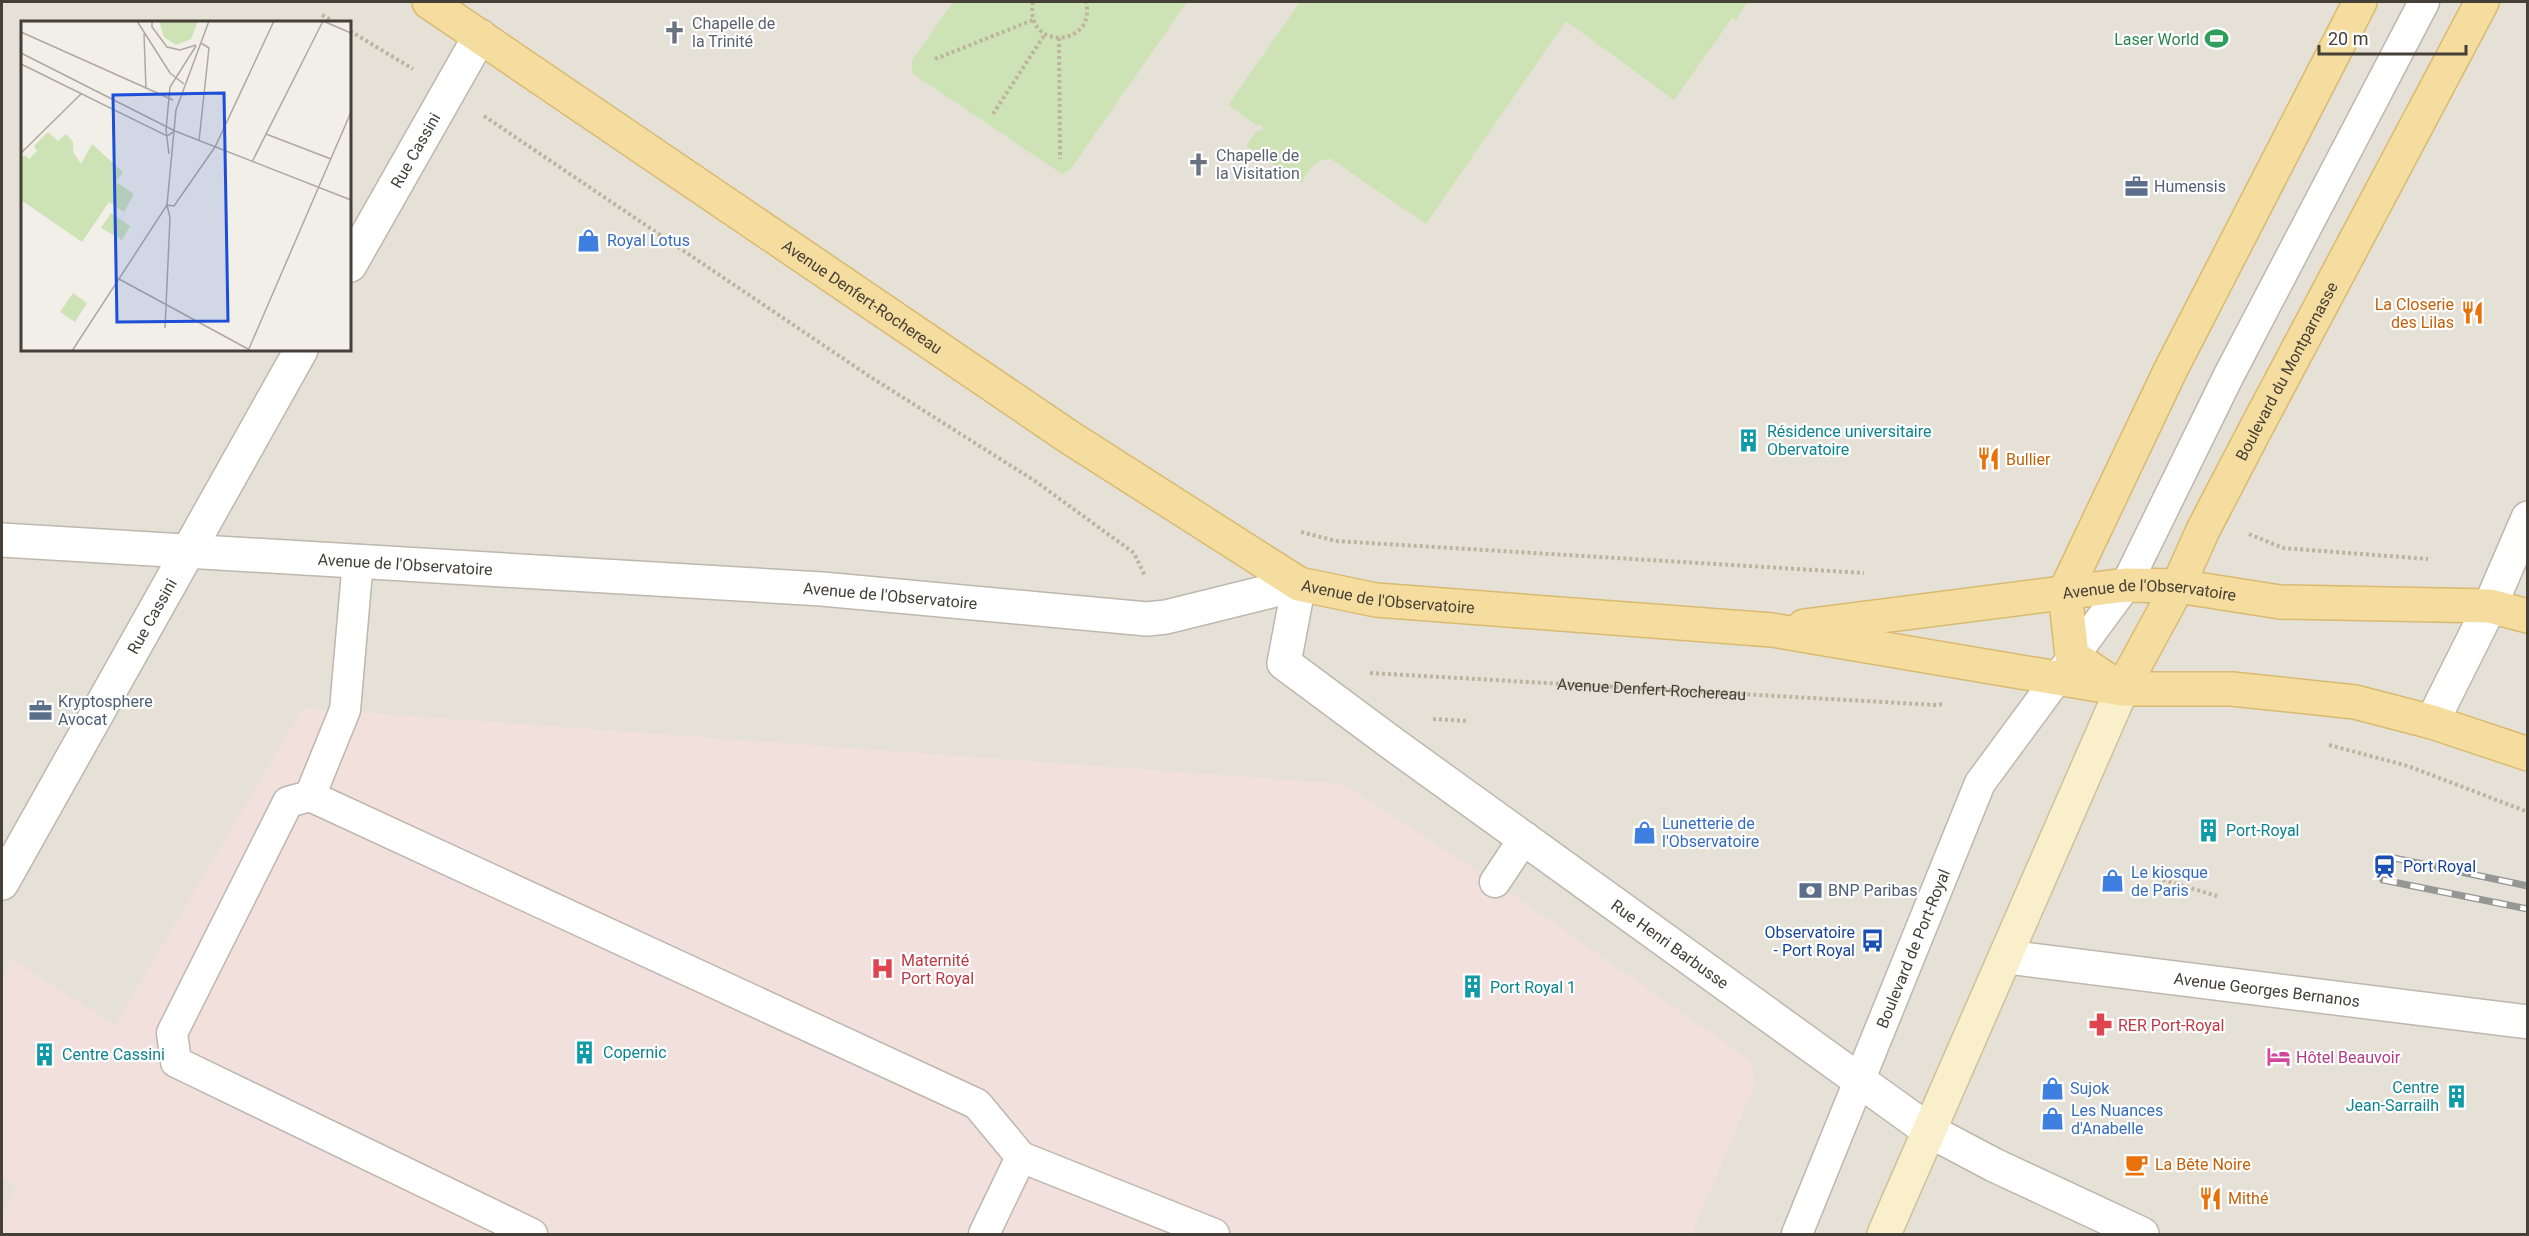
<svg xmlns="http://www.w3.org/2000/svg" width="2529" height="1236" viewBox="0 0 2529 1236" font-family="Roboto,sans-serif">
<style>
.residential{fill:#e6e1d7;fill-rule:evenodd}
.medical{fill:#f2e0dd}
.green{fill:#cee3b5}
.lines{fill:none;stroke-linecap:round;stroke-linejoin:round}
.service-casing{stroke:#bdb7ac;stroke-width:33}
.minor-casing{stroke:#bdb7ac;stroke-width:36}
.secondary-casing{stroke:#cec19c;stroke-width:36}
.primary-casing{stroke:#d9ba70;stroke-width:36}
.path{stroke:#bdb39e;stroke-width:4;stroke-dasharray:3 3;stroke-linecap:butt}
.service{stroke:#fff;stroke-width:30}
.minor{stroke:#fff;stroke-width:33}
.secondary{stroke:#faefcb;stroke-width:33}
.primary{stroke:#f5dd9f;stroke-width:33}
.rail-casing{stroke:#969696;stroke-width:7}
.rail{stroke:#fff;stroke-width:4.5;stroke-dasharray:14;stroke-linecap:butt}
.labels{text-anchor:middle;dominant-baseline:central;stroke-width:4.5;stroke-linejoin:round;paint-order:stroke}
.worship-label{font-size:16px;fill:#5b616d;stroke:#fff;text-anchor:start}
.leisure-label{font-size:16px;fill:#27864d;stroke:#fff;text-anchor:end}
.street-label{font-size:16px;fill:#454037;stroke:#fff}
.service-label{font-size:16px;fill:#4e5e75;stroke:#fff;text-anchor:start}
.shop-label{font-size:16px;fill:#366cbe;stroke:#fff;text-anchor:start}
.food-label{font-size:16px;fill:#c56008;stroke:#fff;text-anchor:start}
.culture-label{font-size:16px;fill:#0d838f;stroke:#fff;text-anchor:start}
.transit-label{font-size:16px;fill:#164399;stroke:#fff;text-anchor:start}
.health-label{font-size:16px;fill:#be3a42;stroke:#fff;text-anchor:start}
.hotel-label{font-size:16px;fill:#b23c85;stroke:#fff;text-anchor:start}
.inset-road{fill:none;stroke:#ada9a1;stroke-width:1.5}
.view{fill:#1d4ed8;fill-opacity:0.15;stroke:#1d4ed8;stroke-width:3}
.inset-edge{fill:none;stroke:#454037;stroke-width:3}
</style>
<rect width="100%" height="100%" fill="#f2efe8"/>
<path class="residential" d="M2 2H2527V1234H2ZM22 22H350V350H22Z"/>
<polygon class="medical" points="303,708 1343,784 1495,882 1751,1061 1756,1082 1692,1234 2,1234 2,1214 18,1187 2,1177 2,977 11,959 115,1025"/>
<g class="green">
<polygon points="953,2 1187,2 1070,170 1062,174 913,74 911,62"/>
<path d="M1300 2H1748L1736 20 1732 18 1674 100 1566 21 1426 224 1331 159C1315 158 1309 171 1301 183L1246 146 1257 131 1263 130 1262 125H1256L1228 105Z"/>
</g>
<g class="lines">
<defs>
<g id="service">
<polyline points="310,796 345,710 358,560"/>
<polyline points="1495,882 1525,837"/>
<polyline points="532,1234 176,1062 172,1033 288,802 310,796 977,1104 1021,1157"/>
<polyline points="984,1234 1021,1157 1214,1234"/>
<path id="s2" d="M1797 1234 1980 783 2126 585 2228 377 2424 2"/>
</g>
<g id="minor">
<path id="s3" d="M350 265 480 36"/>
<path id="s4" d="M2 540 822 589 1147 619 1166 617 1299 584 1284 663 1393 744 1928 1130 1994 1165 2142 1234"/>
<polyline points="2432,722 2490,606 2528,518"/>
<path id="s5" d="M2 883 301 350"/>
<path id="s6" d="M2007 957 2528 1022"/>
</g>
<polyline id="secondary" points="1884,1234 2122,689"/>
<g id="primary">
<path id="s7" d="M429 2 1069 437 1299 584 1376 600 1772 630 2122 689H2232L2355 702 2432 722 2528 754"/>
<path id="s8" d="M1804 626 2126 585 2178 586 2280 602 2490 606 2528 616"/>
<polyline points="2112,683 2072,656 2065,592 2170,371 2360,2"/>
<path id="s9" d="M2122 689 2178 586 2203 530 2254 432 2482 2"/>
</g>
</defs>
<use href="#service" class="service-casing"/>
<use href="#minor" class="minor-casing"/>
<use href="#secondary" class="secondary-casing"/>
<use href="#primary" class="primary-casing"/>
<g class="path">
<path d="M1033 2C1024 52 1097 47 1086 2"/>
<polyline points="322,15 335,22"/>
<polyline points="350,31 413,69"/>
<polyline points="1059,38 1060,159"/>
<polyline points="935,59 1033,20"/>
<polyline points="993,114 1045,34"/>
<polyline points="484,116 869,376 1035,481 1134,553 1145,576"/>
<polyline points="1301,532 1336,541 1864,573"/>
<polyline points="2249,534 2283,548 2428,559"/>
<path id="s1" d="M1370 673 1936 705 1944 704"/>
<polyline points="1433,719 1469,721"/>
<polyline points="2329,745 2408,766 2528,812"/>
<polyline points="2157,878 2217,896"/>
</g>
<use href="#service" class="service"/>
<use href="#minor" class="minor"/>
<use href="#secondary" class="secondary"/>
<use href="#primary" class="primary"/>
<defs>
<g id="rail">
<polyline points="2389,857 2528,886"/>
<polyline points="2383,880 2528,909"/>
</g>
</defs>
<use href="#rail" class="rail-casing"/>
<use href="#rail" class="rail"/>
</g>
<defs>
<symbol id="church-bare" viewBox="-9 -9 18 18"><path d="M-1.2-6h2.4v3.5h3.3v2.4h-3.3V6h-2.4V-.1h-3.3v-2.4h3.3Z" fill="#6b7280" stroke="#fff" stroke-width="2.5" paint-order="stroke"/></symbol>
<symbol id="stadium-bare" viewBox="-9 -9 18 18"><path d="M0-5a6.5 5 0 1 0 0 10a6.5 5 0 1 0 0-10ZM-3.5-1.8h7v3.6h-7Z" fill="#2e9e5b" stroke="#fff" stroke-width="2.5" paint-order="stroke"/></symbol>
<symbol id="office-bare" viewBox="-9 -9 18 18"><path d="M-6-3h4V-5.5h4V-3h4V5H-6ZM-1-4.5V-3h2v-1.5ZM-6 0V1H6V0Z" fill="#5c6f8a" stroke="#fff" stroke-width="2.5" paint-order="stroke"/></symbol>
<symbol id="shop-bare" viewBox="-9 -9 18 18"><path d="M-5-2.5h2.3a2.7 3.5 0 0 1 5.4 0H5L5.5 6h-11ZM-1.5-2.5h3a1.5 2.3 0 0 0-3 0Z" fill="#3f7fe0" stroke="#fff" stroke-width="2.5" paint-order="stroke"/></symbol>
<symbol id="restaurant-bare" viewBox="-9 -9 18 18"><path d="M-5-6h1v4h1v-4h1v4h1v-4h1v5L-1.5 .5V6h-2V.5L-5-1ZM5-6V6H3V1.5H1.5Q1.5-4 5-6Z" fill="#e8710a" stroke="#fff" stroke-width="2.5" paint-order="stroke"/></symbol>
<symbol id="building-bare" viewBox="-9 -9 18 18"><path d="M-4-6H4V6H1V3H-1V6H-4ZM-2.5-4.3h1.7v1.8h-1.7ZM.8-4.3h1.7v1.8H.8ZM-2.5-1h1.7V.8h-1.7ZM.8-1h1.7V.8H.8Z" fill="#0f9aa8" stroke="#fff" stroke-width="2.5" paint-order="stroke"/></symbol>
<symbol id="station-bare" viewBox="-9 -9 18 18"><path d="M-3-6H3Q5-6 5-4V2Q5 4 3 4L4.5 6H3L1.5 4h-3L-3 6H-4.5L-3 4Q-5 4-5 2V-4Q-5-6-3-6ZM-3.5-4v3h7v-3ZM-3.5 1v1.5H-2V1ZM2 1v1.5H3.5V1Z" fill="#1a4fb4" stroke="#fff" stroke-width="2.5" paint-order="stroke"/></symbol>
<symbol id="bank-bare" viewBox="-9 -9 18 18"><path d="M-6-4H6V4H-6ZM0-2.3a2.3 2.3 0 1 0 0 4.6a2.3 2.3 0 1 0 0-4.6Z" fill="#5c6f8a" stroke="#fff" stroke-width="2.5" paint-order="stroke"/></symbol>
<symbol id="bus-bare" viewBox="-9 -9 18 18"><path d="M-5-6H5V4H4V6H2V4H-2V6H-4V4H-5ZM-3.5-4V0h7V-4ZM-3.5 1.2v1.5H-2V1.2ZM2 1.2v1.5H3.5V1.2Z" fill="#1a4fb4" stroke="#fff" stroke-width="2.5" paint-order="stroke"/></symbol>
<symbol id="hospital-bare" viewBox="-9 -9 18 18"><path d="M-5-5h3v3.5h4V-5h3V5h-3V1.5h-4V5h-3Z" fill="#e0444e" stroke="#fff" stroke-width="2.5" paint-order="stroke"/></symbol>
<symbol id="pharmacy-bare" viewBox="-9 -9 18 18"><path d="M-2-6h4v4h4v4h-4v4h-4v-4h-4v-4h4Z" fill="#e0444e" stroke="#fff" stroke-width="2.5" paint-order="stroke"/></symbol>
<symbol id="hotel-bare" viewBox="-9 -9 18 18"><path d="M-6-4.5h1.5V1H6V5H4.5V3h-9V5H-6ZM-4 0a1.8 1.8 0 1 1 3.6 0ZM.5 0V-2.5h3Q6-2.5 6 0Z" fill="#d1479c" stroke="#fff" stroke-width="2.5" paint-order="stroke"/></symbol>
<symbol id="cafe-bare" viewBox="-9 -9 18 18"><path d="M-5.5-4.5H6V0H3Q3 3.5 0 3.5H-2.5Q-5.5 3.5-5.5 0ZM3-3.2v2h1.7v-2ZM-6 4.5H4V6H-6Z" fill="#e8710a" stroke="#fff" stroke-width="2.5" paint-order="stroke"/></symbol>
</defs>
<g fill-rule="evenodd">
<use href="#church-bare" x="658" y="16" width="33" height="33"/>
<use href="#stadium-bare" x="2200" y="22" width="33" height="33"/>
<use href="#church-bare" x="1182" y="148" width="33" height="33"/>
<use href="#office-bare" x="2120" y="170" width="33" height="33"/>
<use href="#shop-bare" x="572" y="224" width="33" height="33"/>
<use href="#restaurant-bare" x="2456" y="296" width="33" height="33"/>
<use href="#building-bare" x="1732" y="424" width="33" height="33"/>
<use href="#restaurant-bare" x="1972" y="442" width="33" height="33"/>
<use href="#office-bare" x="24" y="694" width="33" height="33"/>
<use href="#building-bare" x="2192" y="814" width="33" height="33"/>
<use href="#shop-bare" x="1628" y="816" width="33" height="33"/>
<use href="#station-bare" x="2368" y="850" width="33" height="33"/>
<use href="#shop-bare" x="2096" y="864" width="33" height="33"/>
<use href="#bank-bare" x="1794" y="874" width="33" height="33"/>
<use href="#bus-bare" x="1856" y="924" width="33" height="33"/>
<use href="#hospital-bare" x="866" y="952" width="33" height="33"/>
<use href="#building-bare" x="1456" y="970" width="33" height="33"/>
<use href="#pharmacy-bare" x="2084" y="1008" width="33" height="33"/>
<use href="#building-bare" x="568" y="1036" width="33" height="33"/>
<use href="#building-bare" x="28" y="1038" width="33" height="33"/>
<use href="#hotel-bare" x="2262" y="1040" width="33" height="33"/>
<use href="#shop-bare" x="2036" y="1072" width="33" height="33"/>
<use href="#building-bare" x="2440" y="1080" width="33" height="33"/>
<use href="#shop-bare" x="2036" y="1102" width="33" height="33"/>
<use href="#cafe-bare" x="2120" y="1148" width="33" height="33"/>
<use href="#restaurant-bare" x="2194" y="1182" width="33" height="33"/>
</g>
<g class="labels">
<g class="worship-label">
<text x="692" y="23">Chapelle de<tspan x="692" dy="18">la Trinité</tspan></text>
<text x="1216" y="155">Chapelle de<tspan x="1216" dy="18">la Visitation</tspan></text>
</g>
<g class="leisure-label">
<text x="2199" y="39">Laser World</text>
</g>
<g class="street-label">
<text stroke="none"><textPath href="#s3" startOffset="132">Rue Cassini</textPath></text>
<text stroke="none"><textPath href="#s7" startOffset="524">Avenue Denfert-Rochereau</textPath></text>
<text stroke="none"><textPath href="#s9" startOffset="358">Boulevard du Montparnasse</textPath></text>
<text stroke="none"><textPath href="#s4" startOffset="404">Avenue de l'Observatoire</textPath></text>
<text stroke="none"><textPath href="#s4" startOffset="890">Avenue de l'Observatoire</textPath></text>
<text stroke="none"><textPath href="#s8" startOffset="348">Avenue de l'Observatoire</textPath></text>
<text stroke="none"><textPath href="#s7" startOffset="1137">Avenue de l'Observatoire</textPath></text>
<text stroke="none"><textPath href="#s5" startOffset="306">Rue Cassini</textPath></text>
<text stroke="none"><textPath href="#s1" startOffset="282">Avenue Denfert-Rochereau</textPath></text>
<text stroke="none"><textPath href="#s4" startOffset="1862">Rue Henri Barbusse</textPath></text>
<text stroke="none"><textPath href="#s2" startOffset="308">Boulevard de Port-Royal</textPath></text>
<text stroke="none"><textPath href="#s6" startOffset="262">Avenue Georges Bernanos</textPath></text>
</g>
<g class="service-label">
<text x="2154" y="186">Humensis</text>
<text x="58" y="701">Kryptosphere<tspan x="58" dy="18">Avocat</tspan></text>
<text x="1828" y="890">BNP Paribas</text>
</g>
<g class="shop-label">
<text x="607" y="240">Royal Lotus</text>
<text x="1662" y="823">Lunetterie de<tspan x="1662" dy="18">l'Observatoire</tspan></text>
<text x="2131" y="872">Le kiosque<tspan x="2131" dy="18">de Paris</tspan></text>
<text x="2070" y="1088">Sujok</text>
<text x="2071" y="1110">Les Nuances<tspan x="2071" dy="18">d'Anabelle</tspan></text>
</g>
<g class="food-label">
<text x="2454" y="304" text-anchor="end">La Closerie<tspan x="2454" dy="18">des Lilas</tspan></text>
<text x="2006" y="459">Bullier</text>
<text x="2155" y="1164">La Bête Noire</text>
<text x="2228" y="1198">Mithé</text>
</g>
<g class="culture-label">
<text x="1767" y="431">Résidence universitaire<tspan x="1767" dy="18">Obervatoire</tspan></text>
<text x="2226" y="830">Port-Royal</text>
<text x="1490" y="987">Port Royal 1</text>
<text x="603" y="1052">Copernic</text>
<text x="62" y="1054">Centre Cassini</text>
<text x="2439" y="1087" text-anchor="end">Centre<tspan x="2439" dy="18">Jean-Sarrailh</tspan></text>
</g>
<g class="transit-label">
<text x="2403" y="866">Port Royal</text>
<text x="1855" y="932" text-anchor="end">Observatoire<tspan x="1855" dy="18">- Port Royal</tspan></text>
</g>
<g class="health-label">
<text x="901" y="960">Maternité<tspan x="901" dy="18">Port Royal</tspan></text>
<text x="2118" y="1025">RER Port-Royal</text>
</g>
<g class="hotel-label">
<text x="2296" y="1057">Hôtel Beauvoir</text>
</g>
</g>
<g transform="translate(21 21)">
<rect width="330" height="330" fill="#f2efe8"/>
<path d="M138 0H177L170 18 155 24 143 16ZM27 111 37 120 45 113 52 121V131L60 143 71 123 102 151 95 161 113 173 103 191 88 181 61 221 0 179V137L4 134 8 138 16 130 13 125ZM90 192 109 205 101 219 80 207ZM52 272 66 282 54 301 39 291Z" fill="#cee3b5"/>
<path class="inset-road" d="M116 0 149 52 163 63M131 0V6L146 26 159 29 175 24M302 0 330 12M0 11 152 79M123 13 125 68M0 32 154 110 330 179M0 43 146 115 154 110M245 113 310 138M178 120 188 27 180 22M0 132 60 73M148 133 145 109 149 66 175 25M231 141 302 0M98 258 227 328M144 307 149 197 146 184 153 185 194 126 253 0M51 330 146 184 155 89 188 0M227 330 330 91"/>
<path class="view" d="M203 72 207 300 96 301 92 74Z"/>
<rect width="330" height="330" class="inset-edge"/>
</g>
<rect width="2529" height="1236" fill="none" stroke="#454037" stroke-width="6"/>
<path d="M2319 45v9h147v-9" fill="none" stroke="#454037" stroke-width="3"/>
<text x="2328" y="45" font-size="18" fill="#454037" stroke="#ffffff" stroke-width="4.5" paint-order="stroke">20 m</text>
</svg>
